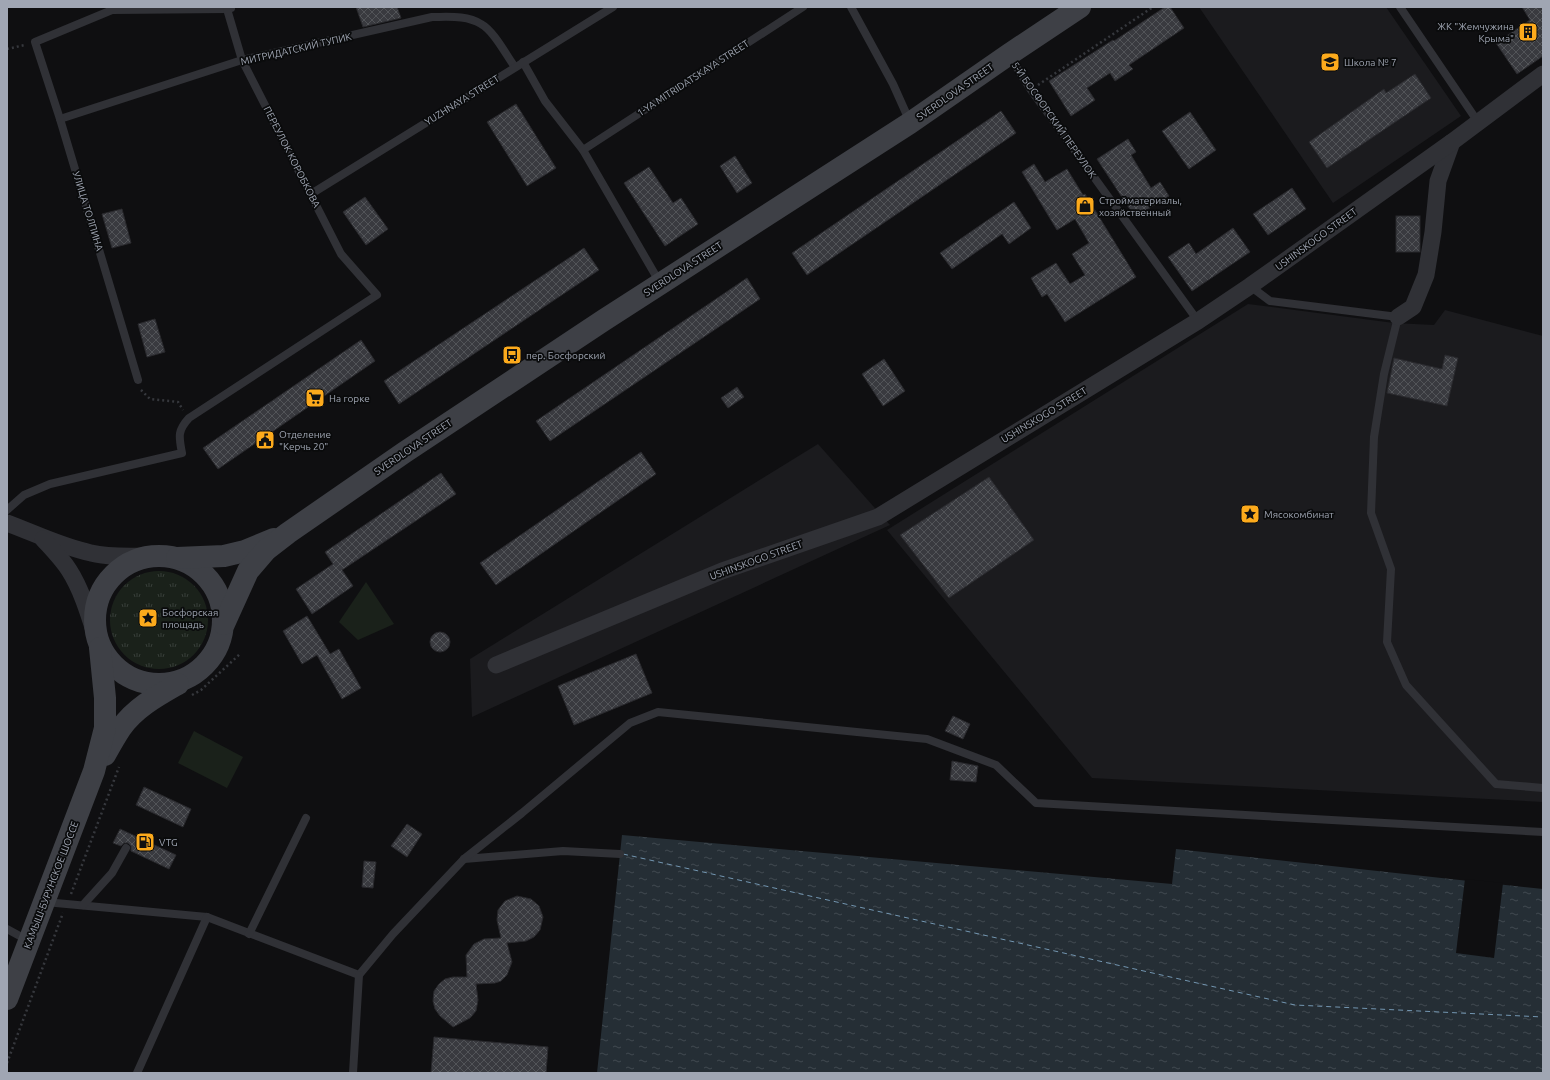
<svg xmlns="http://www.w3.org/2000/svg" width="1550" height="1080" viewBox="0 0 1550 1080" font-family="Ubuntu,sans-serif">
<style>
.built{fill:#1b1b1e}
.grass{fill:url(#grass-tufts)}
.park{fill:#1a211a}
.water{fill:url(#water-ripples)}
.pier{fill:#0f0f11}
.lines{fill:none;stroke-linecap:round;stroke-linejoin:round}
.ferry{stroke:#7396b1;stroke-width:1;stroke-dasharray:5 4;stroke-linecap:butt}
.building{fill:url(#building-cross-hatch);stroke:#29292d}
.path{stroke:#36383d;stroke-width:2.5;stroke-dasharray:2 3;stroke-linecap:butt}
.lane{stroke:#303136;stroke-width:8}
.street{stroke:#303136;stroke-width:17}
.secondary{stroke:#3e4046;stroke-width:22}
.labels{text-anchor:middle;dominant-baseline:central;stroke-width:3.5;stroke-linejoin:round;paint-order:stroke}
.poi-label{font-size:10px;fill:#a0a6b3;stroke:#0a0b0c;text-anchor:start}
.street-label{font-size:10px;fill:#a0a6b3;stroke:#0a0b0c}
</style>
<defs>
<pattern id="grass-tufts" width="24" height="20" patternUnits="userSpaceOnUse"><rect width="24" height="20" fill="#1a211a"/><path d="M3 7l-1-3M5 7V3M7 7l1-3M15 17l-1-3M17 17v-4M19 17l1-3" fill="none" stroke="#383e39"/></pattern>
<pattern id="water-ripples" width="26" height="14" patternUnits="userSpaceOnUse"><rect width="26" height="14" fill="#252e35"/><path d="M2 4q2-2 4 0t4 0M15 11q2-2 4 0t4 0" fill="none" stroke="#414950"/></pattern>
<pattern id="building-cross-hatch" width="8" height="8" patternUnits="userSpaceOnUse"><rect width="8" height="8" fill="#393a3f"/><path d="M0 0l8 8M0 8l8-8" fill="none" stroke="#525458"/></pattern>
</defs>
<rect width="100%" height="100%" fill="#0f0f11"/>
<g class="built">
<polygon points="1199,7 1386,7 1461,116 1333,203"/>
<polygon points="1248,304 1394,323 1434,325 1445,310 1543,336 1543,802 1092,778 887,530"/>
<polygon points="818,444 890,525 472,717 470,659"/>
</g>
<circle class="grass" cx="159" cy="620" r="49"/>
<g class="park">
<polygon points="366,582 394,624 358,640 339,622"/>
<polygon points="194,731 243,757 227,788 178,763"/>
</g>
<polygon class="water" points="622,835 1172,884 1176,849 1543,889 1543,1073 597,1073"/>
<polygon class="pier" points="1465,879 1503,883 1494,958 1456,953"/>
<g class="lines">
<polyline class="ferry" points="623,854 1295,1005 1543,1017"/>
</g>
<g class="building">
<polygon points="356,7 397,7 401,18 363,27"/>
<polygon points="1165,7 1170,7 1184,28 1129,65 1133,69 1115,81 1110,73 1087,88 1095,100 1071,116 1049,81 1113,40 1114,41"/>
<polygon points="1522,7 1543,7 1543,56 1517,74 1496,43 1530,20"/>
<polygon points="1415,74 1431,98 1327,168 1309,142 1384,89 1386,93"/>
<polygon points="516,104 556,168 527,186 487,122"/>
<polygon points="1001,111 1016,133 807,275 792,253"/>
<polygon points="1190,112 1216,150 1189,169 1162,131"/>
<polygon points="1128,139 1136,152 1131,155 1151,188 1160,182 1169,196 1135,217 1097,159"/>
<polygon points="735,156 752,183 737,193 720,166"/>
<polygon points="1034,164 1045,182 1067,169 1083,195 1085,194 1136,277 1065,322 1047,294 1042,297 1031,278 1056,263 1070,284 1085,275 1072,254 1089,243 1075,219 1057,230 1022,172"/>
<polygon points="649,167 673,203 681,198 698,224 665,246 624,183"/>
<polygon points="1292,188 1306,209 1268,235 1253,214"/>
<polygon points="365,197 388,229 366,245 343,212"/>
<polygon points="1014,202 1031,228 1009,244 1002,234 952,269 940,253"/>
<polygon points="122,209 131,243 112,248 102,214"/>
<rect x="1396" y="216" width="24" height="36"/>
<polygon points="1233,228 1250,252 1192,291 1168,257 1189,243 1196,254"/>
<polygon points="584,248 599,270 399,404 384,381"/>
<polygon points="747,278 760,299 550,441 536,421"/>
<polygon points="155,319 165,352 147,357 138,324"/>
<polygon points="361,340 375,361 218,469 203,448"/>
<polygon points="1445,355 1458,358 1447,406 1387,393 1394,358 1442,369"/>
<polygon points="884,359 905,391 883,406 862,374"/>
<polygon points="737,387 744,397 728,408 721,398"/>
<polygon points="641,452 656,474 496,585 480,563"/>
<polygon points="441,473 456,494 342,570 353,586 312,614 296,589 333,564 325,552"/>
<polygon points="989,477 1034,540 949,598 900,535"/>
<polygon points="307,616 330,654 339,649 361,688 342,699 317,655 302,664 283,631"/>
<circle cx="440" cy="642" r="10"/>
<polygon points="636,654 652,693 574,725 558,686"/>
<polygon points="953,716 970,724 963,739 945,731"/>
<polygon points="952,761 978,766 976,782 950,780"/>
<polygon points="144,787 191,809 183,827 136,805"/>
<polygon points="407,824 422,834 407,857 391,846"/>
<polygon points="120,829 176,855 169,869 131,851 131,846 128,843 124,843 121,846 113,843"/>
<polygon points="364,861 376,862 373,888 362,887"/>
<polygon points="517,896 531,899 539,906 543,917 540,930 534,937 526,941 507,943 512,962 507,975 501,981 495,983 476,984 478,1000 476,1011 470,1018 453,1027 440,1016 435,1009 433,1001 434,991 439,984 445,979 453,977 467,977 466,955 474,944 484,939 501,938 497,920 498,910 505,901"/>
<polygon points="434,1037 548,1047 546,1073 431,1073"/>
</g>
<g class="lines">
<g class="path">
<polyline points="7,49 25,45"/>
<polyline points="1038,85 1153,7"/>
<polyline points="141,390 150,399 178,402 183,410"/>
<polyline points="192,695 201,690 240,654"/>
<polyline points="71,894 119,767"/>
<polyline points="7,1063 63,913"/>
</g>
<g class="lane">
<polyline points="851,7 893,84 910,122"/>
<polyline points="1400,7 1478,122"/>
<polyline points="1009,55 1031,90 1198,321"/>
<polyline points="523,62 545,101 583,150 660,283"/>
<path d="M60 119 242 60 432 17C448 17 467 15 481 24 494 31 506 55 515 67"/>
<polyline points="583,150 803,7"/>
<polyline points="311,194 613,7"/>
<polyline points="1250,286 1270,301 1398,317 1384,374 1374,437 1371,513 1391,569 1387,642 1406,685 1496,784 1543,788"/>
<polyline points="138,380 60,119 35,42 112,10 227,9 231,8"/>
<path d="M7 510 24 495 50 484 182 453C179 437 177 431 189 418L377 295 341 254 242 60 227 9 228 7"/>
<polyline points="464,859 563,851 620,854"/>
<polyline points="45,902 207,917 359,975 393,934 464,859 522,813 630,723 658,712 927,739 996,765 1036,803 1543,832"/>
<polyline points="83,905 112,873 126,848"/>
<polyline points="7,929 29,941"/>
<polyline points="249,934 306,818"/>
<polyline points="137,1073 207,917"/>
<polyline points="353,1073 359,975"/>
</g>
<g class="street">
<polyline points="1398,317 1413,307 1426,275 1433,232 1438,181 1452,142"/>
<path d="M7 523C34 533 62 547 91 553 111 558 134 556 155 556"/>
<path d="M43 539C52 549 62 559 69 570 82 590 90 618 97 640"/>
<polyline points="496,665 722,571 878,517 1198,321 1250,286 1452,142 1543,74"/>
</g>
<g class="secondary">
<circle cx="159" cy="620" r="64"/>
<polyline points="177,558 224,556 245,551 274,539"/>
<polyline points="224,624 248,571 266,550 288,533 405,452 604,320 910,123 1008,55 1080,7"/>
<path d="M105 755C110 746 115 737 121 728 135 708 157 696 178 684"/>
<polyline points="7,999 94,771 105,728 105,698 100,648"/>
</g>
</g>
<defs>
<symbol id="building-square" viewBox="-11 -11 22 22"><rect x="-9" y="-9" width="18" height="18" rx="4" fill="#fcaa1c" stroke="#0a0b0c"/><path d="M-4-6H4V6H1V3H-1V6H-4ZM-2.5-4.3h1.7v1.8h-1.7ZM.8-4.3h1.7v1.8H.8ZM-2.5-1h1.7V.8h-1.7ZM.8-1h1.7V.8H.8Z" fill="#111"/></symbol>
<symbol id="school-square" viewBox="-11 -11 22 22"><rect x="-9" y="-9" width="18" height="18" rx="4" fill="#fcaa1c" stroke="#0a0b0c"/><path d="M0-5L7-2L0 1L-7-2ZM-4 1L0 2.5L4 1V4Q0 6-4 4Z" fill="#111"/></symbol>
<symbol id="shop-square" viewBox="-11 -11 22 22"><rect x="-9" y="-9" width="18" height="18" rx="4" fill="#fcaa1c" stroke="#0a0b0c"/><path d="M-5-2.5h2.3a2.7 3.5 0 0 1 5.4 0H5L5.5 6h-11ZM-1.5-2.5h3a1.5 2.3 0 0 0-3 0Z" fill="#111"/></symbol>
<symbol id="bus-square" viewBox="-11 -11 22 22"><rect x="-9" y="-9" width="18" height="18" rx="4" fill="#fcaa1c" stroke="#0a0b0c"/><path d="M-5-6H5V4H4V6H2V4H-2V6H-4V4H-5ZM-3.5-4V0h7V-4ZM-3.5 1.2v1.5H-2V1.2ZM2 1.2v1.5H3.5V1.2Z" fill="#111"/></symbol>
<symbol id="supermarket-square" viewBox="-11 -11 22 22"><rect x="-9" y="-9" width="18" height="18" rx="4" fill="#fcaa1c" stroke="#0a0b0c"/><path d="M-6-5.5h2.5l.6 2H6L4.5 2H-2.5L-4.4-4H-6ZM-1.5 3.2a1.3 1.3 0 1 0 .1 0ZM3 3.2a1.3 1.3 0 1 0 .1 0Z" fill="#111"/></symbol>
<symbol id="civic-square" viewBox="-11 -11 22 22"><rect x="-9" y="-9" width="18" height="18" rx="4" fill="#fcaa1c" stroke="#0a0b0c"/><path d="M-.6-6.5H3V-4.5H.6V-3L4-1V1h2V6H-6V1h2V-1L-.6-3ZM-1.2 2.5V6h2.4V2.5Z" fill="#111"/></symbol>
<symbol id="sight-square" viewBox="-11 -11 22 22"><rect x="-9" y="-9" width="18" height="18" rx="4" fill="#fcaa1c" stroke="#0a0b0c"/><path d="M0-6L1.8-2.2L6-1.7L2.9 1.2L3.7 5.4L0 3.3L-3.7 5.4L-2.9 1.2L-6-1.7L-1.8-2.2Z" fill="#111"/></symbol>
<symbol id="fuel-square" viewBox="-11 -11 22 22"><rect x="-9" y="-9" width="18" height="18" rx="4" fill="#fcaa1c" stroke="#0a0b0c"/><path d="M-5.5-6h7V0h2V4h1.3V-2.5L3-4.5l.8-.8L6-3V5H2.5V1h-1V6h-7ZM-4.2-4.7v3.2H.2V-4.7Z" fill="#111"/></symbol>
</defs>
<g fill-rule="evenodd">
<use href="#building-square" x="1517" y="21" width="22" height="22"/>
<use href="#school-square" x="1319" y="51" width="22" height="22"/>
<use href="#shop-square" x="1074" y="195" width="22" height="22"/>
<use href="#bus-square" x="501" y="344" width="22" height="22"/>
<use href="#supermarket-square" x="304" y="387" width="22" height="22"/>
<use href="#civic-square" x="254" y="429" width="22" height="22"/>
<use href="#sight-square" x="1239" y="503" width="22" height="22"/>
<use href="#sight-square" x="137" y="607" width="22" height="22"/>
<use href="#fuel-square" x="134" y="831" width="22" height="22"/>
</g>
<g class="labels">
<g class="poi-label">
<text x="1514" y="26" text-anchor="end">ЖК "Жемчужина<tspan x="1514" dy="12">Крыма"</tspan></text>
<text x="1344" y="62">Школа № 7</text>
<text x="1099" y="200">Стройматериалы,<tspan x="1099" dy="12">хозяйственный</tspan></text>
<text x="526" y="355">пер. Босфорский</text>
<text x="329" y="398">На горке</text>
<text x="279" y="434">Отделение<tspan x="279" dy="12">"Керчь 20"</tspan></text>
<text x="1264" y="514">Мясокомбинат</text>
<text x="162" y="612">Босфорская<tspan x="162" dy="12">площадь</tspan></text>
<text x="159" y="842">VTG</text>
</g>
<g class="street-label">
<text transform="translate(296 49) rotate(-13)">МИТРИДАТСКИЙ ТУПИК</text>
<text transform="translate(693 78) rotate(-33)">1-YA MITRIDATSKAYA STREET</text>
<text transform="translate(955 92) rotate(-35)">SVERDLOVA STREET</text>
<text transform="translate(462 100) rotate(-32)">YUZHNAYA STREET</text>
<text transform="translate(1054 120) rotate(55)">5-Й БОСФОРСКИЙ ПЕРЕУЛОК</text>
<text transform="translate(292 157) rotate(63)">ПЕРЕУЛОК КОРОБКОВА</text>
<text transform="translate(88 211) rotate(73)">УЛИЦА ТОЛПИНА</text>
<text transform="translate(1316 239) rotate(-36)">USHINSKOGO STREET</text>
<text transform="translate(683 269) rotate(-33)">SVERDLOVA STREET</text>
<text transform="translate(1044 415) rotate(-31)">USHINSKOGO STREET</text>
<text transform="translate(413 447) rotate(-34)">SVERDLOVA STREET</text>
<text transform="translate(756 560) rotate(-20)">USHINSKOGO STREET</text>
<text transform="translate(51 885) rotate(-69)">КАМЫШ-БУРУНСКОЕ ШОССЕ</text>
</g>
</g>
<rect width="1550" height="1080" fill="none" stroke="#a0a6b3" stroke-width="16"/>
</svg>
